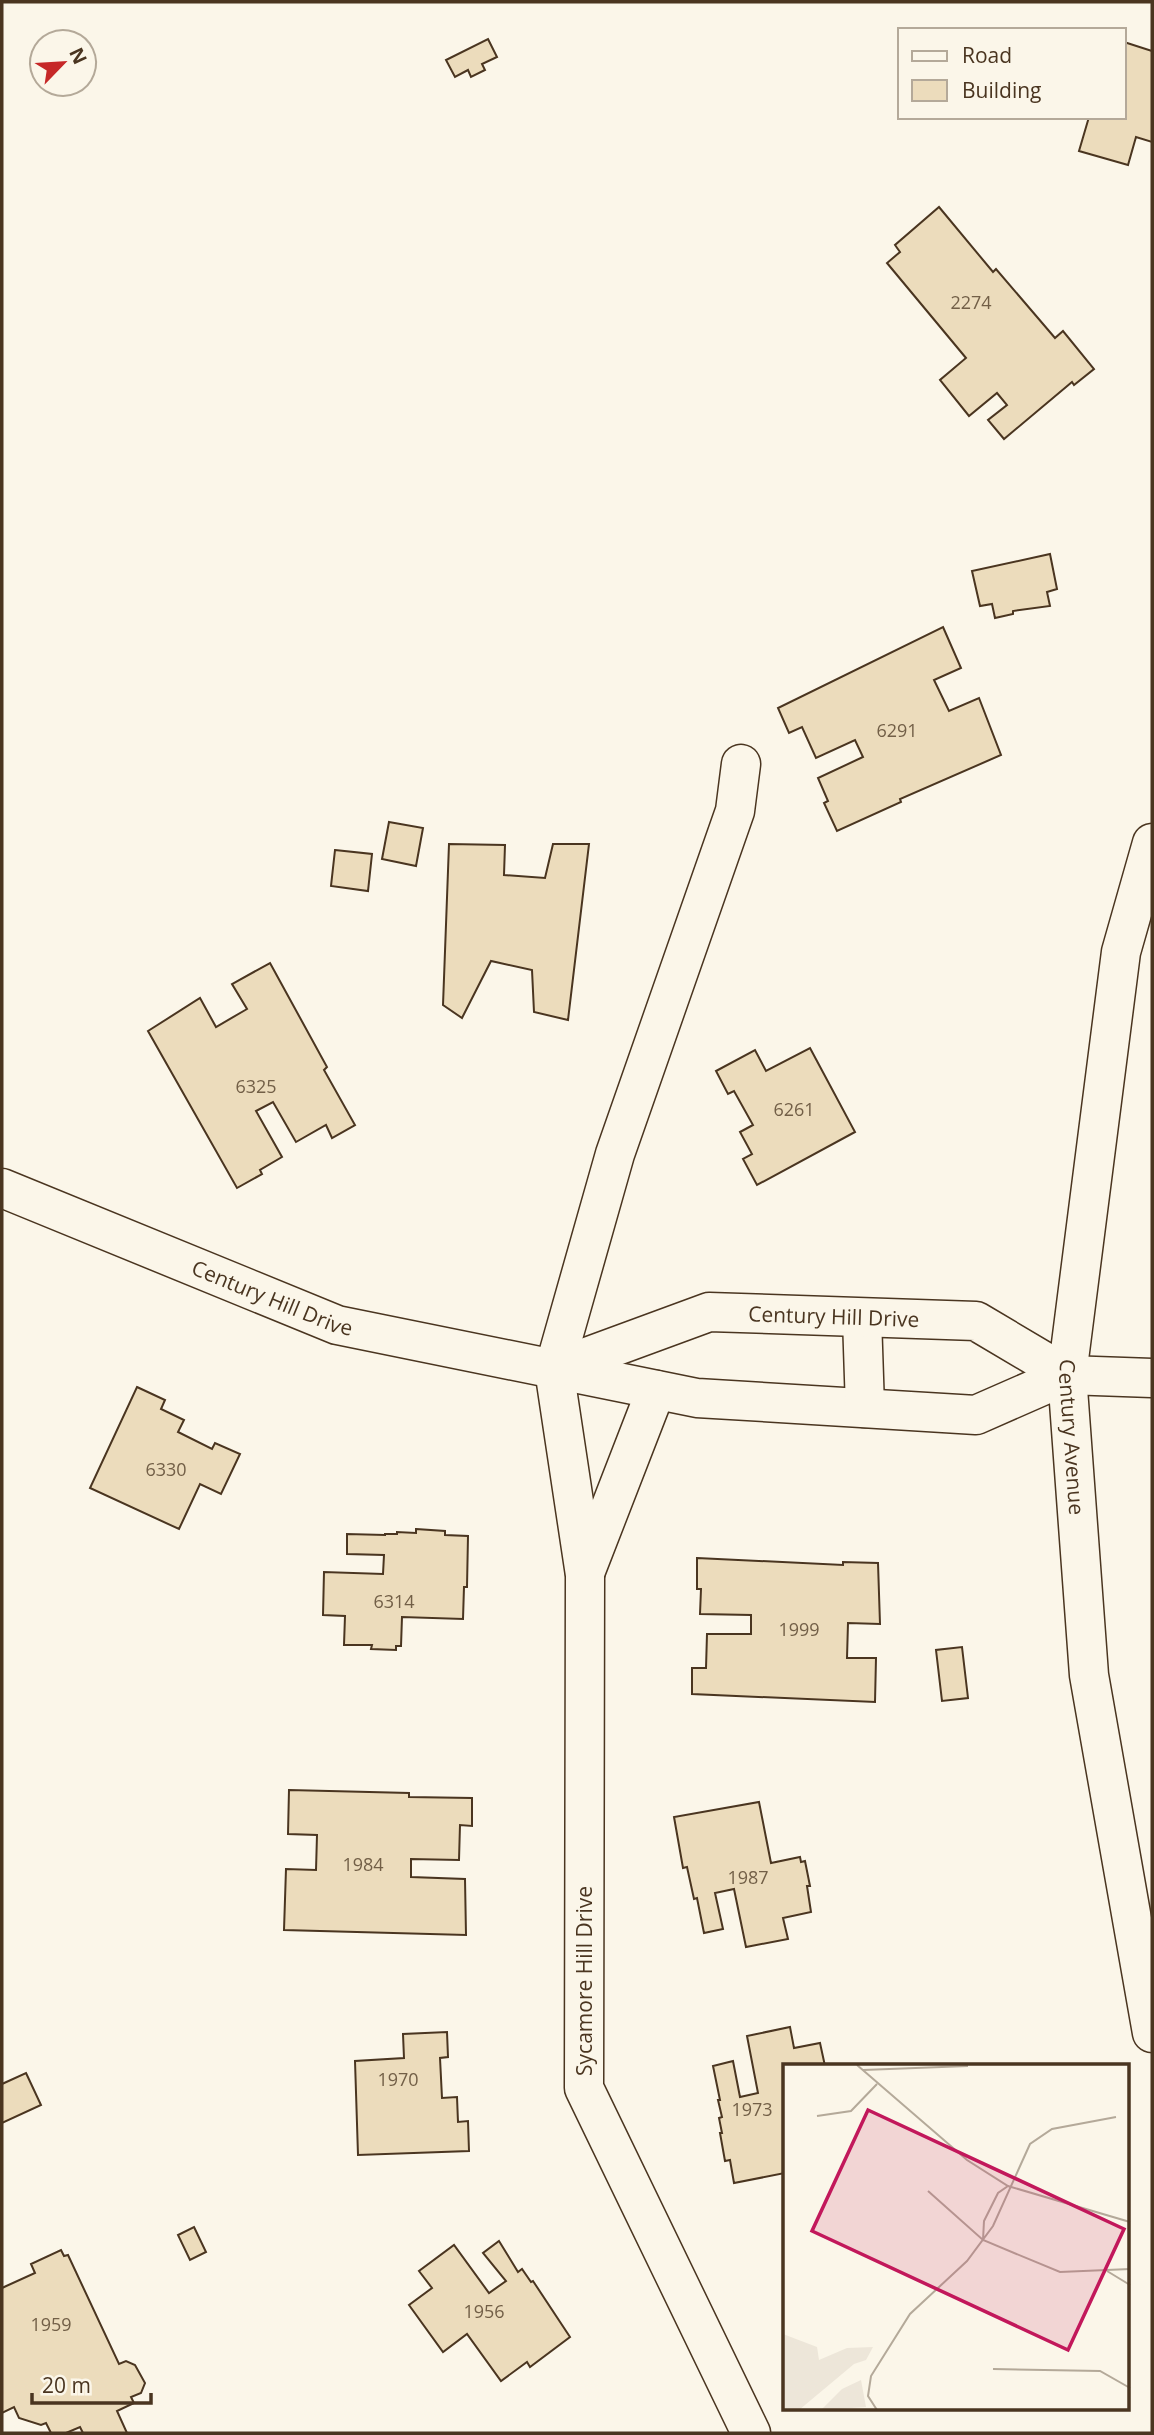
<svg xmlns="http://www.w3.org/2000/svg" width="1154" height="2435" viewBox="0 0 1154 2435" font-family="'Open Sans',sans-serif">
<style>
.building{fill:#ecdcbc;stroke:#4a3520;stroke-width:2}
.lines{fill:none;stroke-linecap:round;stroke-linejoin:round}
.minor-casing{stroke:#4a3520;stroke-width:41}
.minor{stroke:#fbf6e9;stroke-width:38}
.labels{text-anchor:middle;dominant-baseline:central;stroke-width:5;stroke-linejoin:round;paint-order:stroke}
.number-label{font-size:18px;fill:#725f47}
.street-label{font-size:21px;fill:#4a3520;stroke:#fbf6e9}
.inset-road{fill:none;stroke:#b4a999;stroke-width:2}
.view{fill:#c2185b;fill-opacity:0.15;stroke:#c2185b;stroke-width:3.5}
.inset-edge{fill:none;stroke:#4a3520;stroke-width:3.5}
</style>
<rect width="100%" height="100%" fill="#fbf6e9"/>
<g class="building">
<polygon points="488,39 497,57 482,64 485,70 471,77 468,70 455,77 446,60"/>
<polygon points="1124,42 1152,51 1152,142 1136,137 1128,165 1079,151 1089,117 1124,117"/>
<polygon points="939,207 993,272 996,269 1055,338 1063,331 1094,369 1074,385 1072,382 1004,439 988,420 1007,405 997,393 969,416 940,380 966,358 887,263 900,252 895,245"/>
<polygon points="1050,554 1057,589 1047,592 1050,606 1013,611 1013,614 995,618 992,604 980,606 972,571"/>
<polygon points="943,627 961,668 934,680 949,711 979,698 1001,755 900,799 901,802 837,831 824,803 828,801 818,778 863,757 855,740 816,758 802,727 789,733 778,708"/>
<polygon points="389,822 423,828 416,866 382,859"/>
<polygon points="449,844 505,845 504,875 545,878 553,844 589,844 568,1020 534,1012 532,970 491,961 462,1018 443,1005"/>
<polygon points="335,850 372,854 368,891 331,886"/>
<polygon points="270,963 327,1067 324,1070 355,1125 332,1138 326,1125 296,1142 273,1102 256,1111 282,1157 260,1170 262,1174 237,1188 148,1031 200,998 216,1027 247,1009 232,984"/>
<polygon points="810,1048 855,1132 757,1185 743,1159 752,1154 740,1132 753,1125 734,1091 728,1094 716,1071 755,1050 766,1071"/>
<polygon points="137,1387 165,1400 161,1409 184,1420 178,1432 212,1449 215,1443 240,1454 221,1494 200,1484 179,1529 90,1488"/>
<polygon points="416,1529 445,1531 445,1535 468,1536 467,1587 464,1587 463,1619 402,1617 401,1646 396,1646 396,1650 371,1649 372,1645 344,1645 345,1616 323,1615 324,1572 383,1574 384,1555 347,1554 347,1534 385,1535 385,1534 397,1534 397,1532 416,1533"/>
<polygon points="697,1558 843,1565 843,1562 878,1563 880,1624 848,1623 847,1658 876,1658 875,1702 692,1694 692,1668 706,1668 707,1634 751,1634 751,1615 700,1614 701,1589 697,1589"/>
<polygon points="962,1647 968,1698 942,1701 936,1650"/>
<polygon points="289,1790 409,1793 409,1797 472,1798 472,1826 460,1825 459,1860 411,1859 411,1877 465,1879 466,1935 284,1930 286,1869 316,1870 317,1835 288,1834"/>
<polygon points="759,1802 771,1863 800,1857 801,1862 805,1861 810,1886 807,1886 811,1912 783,1918 788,1939 746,1947 734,1889 715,1893 723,1929 704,1933 697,1898 694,1899 687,1867 683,1868 674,1817"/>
<polygon points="790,2027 794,2048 820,2043 825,2066 785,2066 785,2173 734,2183 730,2160 725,2161 720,2133 722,2133 719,2118 722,2117 718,2100 720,2100 713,2066 733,2061 740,2097 758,2093 747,2036"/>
<polygon points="447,2032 448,2057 440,2058 442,2098 457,2097 458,2122 468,2121 469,2151 358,2155 355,2061 404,2058 403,2034"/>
<polygon points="26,2073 41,2105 2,2123 2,2084"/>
<polygon points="194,2227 206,2252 190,2260 178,2235"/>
<polygon points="499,2241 518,2272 522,2269 531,2282 533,2281 570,2337 530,2367 527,2362 501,2381 467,2334 443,2352 409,2305 432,2288 419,2271 454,2245 489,2293 506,2281 483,2253"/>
<polygon points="61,2250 64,2256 68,2255 119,2364 126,2361 135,2365 145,2383 141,2393 131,2397 134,2403 117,2411 127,2433 83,2433 80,2427 66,2433 51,2433 46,2423 41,2425 19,2418 14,2407 2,2413 2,2288 35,2273 31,2264"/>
</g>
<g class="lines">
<defs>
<g id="minor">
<polyline points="741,764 735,811 615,1154 554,1369 585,1575 584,2088 751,2433"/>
<path id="s1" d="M1152 843 1121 952 1067 1375 1089 1675 1152 2033"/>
<path id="s2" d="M2 1188 337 1325 697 1398 976 1415 1067 1375 1152 1378"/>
<polyline points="862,1318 865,1408"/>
<path id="s3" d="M554 1369 709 1312 976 1321 1067 1375"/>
<polyline points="585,1573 656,1390"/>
</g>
</defs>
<use href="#minor" class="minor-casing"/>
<use href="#minor" class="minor"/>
</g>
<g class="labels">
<g class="number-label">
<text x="971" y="302">2274</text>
<text x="897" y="730">6291</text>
<text x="256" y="1086">6325</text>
<text x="794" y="1109">6261</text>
<text x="166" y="1469">6330</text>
<text x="394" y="1601">6314</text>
<text x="799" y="1629">1999</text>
<text x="363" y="1864">1984</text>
<text x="748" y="1877">1987</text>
<text x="398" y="2079">1970</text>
<text x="752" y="2109">1973</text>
<text x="484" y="2311">1956</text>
<text x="51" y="2324">1959</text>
</g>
<g class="street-label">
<text stroke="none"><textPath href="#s2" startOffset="292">Century Hill Drive</textPath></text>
<text stroke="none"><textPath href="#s3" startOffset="290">Century Hill Drive</textPath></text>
<text stroke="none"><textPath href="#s1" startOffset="602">Century Avenue</textPath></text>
<text transform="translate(584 1981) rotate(-90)">Sycamore Hill Drive</text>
</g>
</g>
<g transform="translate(783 2064)">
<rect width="346" height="346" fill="#fbf6e9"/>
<path d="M0 270 34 283 36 296 64 284 90 283 83 296 71 300 16 346H0ZM78 316 83 343 38 346 59 325Z" fill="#ede6d9"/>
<path class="inset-road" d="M74 1 184 96 225 122 347 158M80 6 185 2M34 52 68 47 94 20M145 127 200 176 277 208 347 205M200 176 201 157 215 129 225 122M324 207 347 221M210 305 317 307 347 324M94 346 85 332 88 312 127 250 184 197 210 162 247 80 269 65 333 53"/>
<path class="view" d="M85 46 341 165 285 286 29 167Z"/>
<rect width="346" height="346" class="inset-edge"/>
</g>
<rect width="1154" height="2435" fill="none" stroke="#4a3520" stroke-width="7"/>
<rect x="898" y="28" width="228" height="91" fill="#fbf6e9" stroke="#b4a999" stroke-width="2"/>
<rect x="912" y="51" width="35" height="10" fill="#fbf6e9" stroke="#b4a999" stroke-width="2"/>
<text x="962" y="63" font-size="21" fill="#4a3520">Road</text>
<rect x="912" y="80" width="35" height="21" fill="#ecdcbc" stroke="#b4a999" stroke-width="2"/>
<text x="962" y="98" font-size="21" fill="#4a3520">Building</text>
<g transform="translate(63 63) rotate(65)"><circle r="33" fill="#fbf6e9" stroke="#b4a999" stroke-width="2"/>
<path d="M0-5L12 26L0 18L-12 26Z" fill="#c62828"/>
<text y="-10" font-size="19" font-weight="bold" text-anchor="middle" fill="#4a3520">N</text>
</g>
<path d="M32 2393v10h119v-10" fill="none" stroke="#4a3520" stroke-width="3.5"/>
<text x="42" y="2393" font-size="21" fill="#4a3520" stroke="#fbf6e9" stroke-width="5" paint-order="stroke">20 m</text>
</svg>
